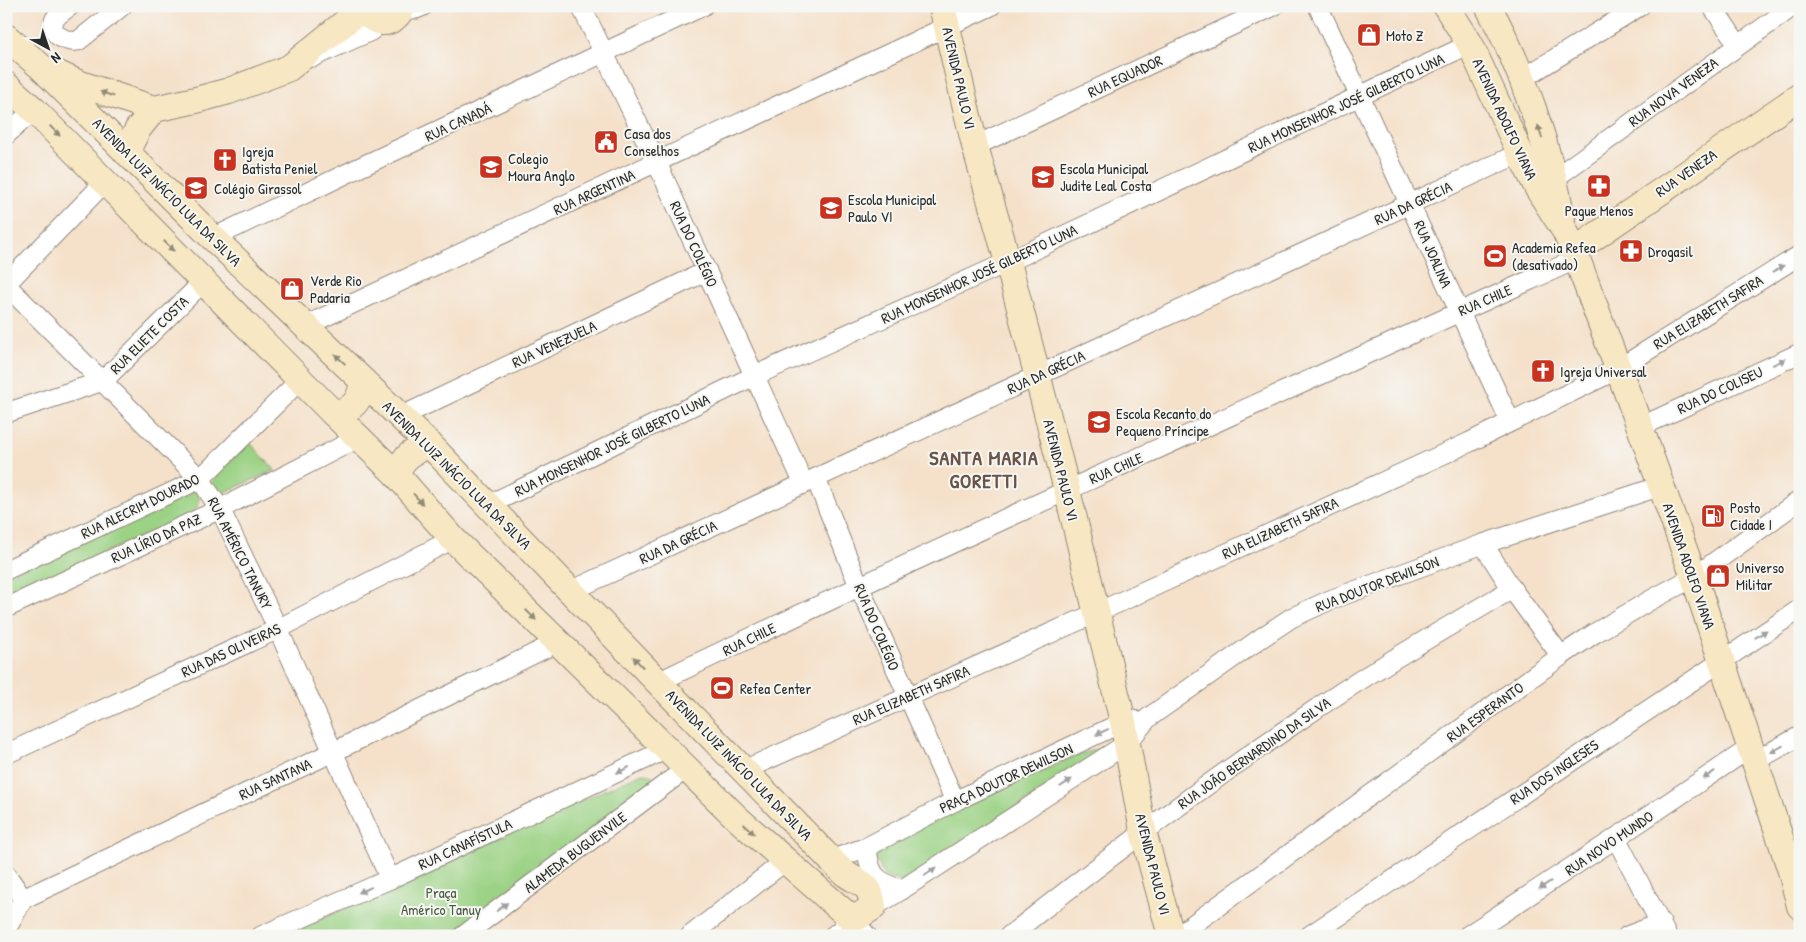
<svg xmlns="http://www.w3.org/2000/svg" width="1806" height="942" viewBox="0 0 1806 942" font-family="'Patrick Hand',sans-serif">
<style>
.green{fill:#9bd284;stroke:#637e58}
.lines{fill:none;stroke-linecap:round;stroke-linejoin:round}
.street-casing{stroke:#90867a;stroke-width:21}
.secondary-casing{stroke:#90867a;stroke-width:28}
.street{stroke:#fff;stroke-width:19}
.secondary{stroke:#f7e8c3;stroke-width:26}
.oneway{fill:#918a77}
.oneway2{fill:#a0a0a0}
.labels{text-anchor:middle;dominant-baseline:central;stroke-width:4;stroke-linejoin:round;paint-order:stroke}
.poi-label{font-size:15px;fill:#2b2b2b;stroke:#f6f6f2;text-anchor:start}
.street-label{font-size:15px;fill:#2b2b2b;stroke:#f6f6f2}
.park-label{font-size:15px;fill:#4d5d46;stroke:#f6f6f2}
.district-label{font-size:20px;font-weight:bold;letter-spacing:1px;fill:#6a544a;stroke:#f6f6f2}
</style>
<rect width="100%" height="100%" fill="#f6f6f2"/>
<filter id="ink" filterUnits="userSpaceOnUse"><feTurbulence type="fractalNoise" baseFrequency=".02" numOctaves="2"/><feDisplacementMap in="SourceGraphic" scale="10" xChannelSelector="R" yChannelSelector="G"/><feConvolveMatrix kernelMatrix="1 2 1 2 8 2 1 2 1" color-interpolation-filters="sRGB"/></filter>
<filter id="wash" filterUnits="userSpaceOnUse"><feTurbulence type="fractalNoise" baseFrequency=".0096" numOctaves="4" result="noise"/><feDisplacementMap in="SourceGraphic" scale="20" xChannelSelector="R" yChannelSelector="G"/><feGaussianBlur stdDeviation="1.12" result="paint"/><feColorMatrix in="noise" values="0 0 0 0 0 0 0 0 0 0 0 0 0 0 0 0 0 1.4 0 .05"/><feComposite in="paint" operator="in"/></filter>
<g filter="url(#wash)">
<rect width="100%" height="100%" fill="#f5e1ca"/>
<g class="green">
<polygon points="249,442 275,470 223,493 217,491 212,483 214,478"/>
<path d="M190 490 196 491C202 502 200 505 192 513L6 598V576Z"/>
<polygon points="1102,747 1101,751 906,883 884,876 875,855 879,847 886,841 1071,758"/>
<polygon points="642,773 653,776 650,785 450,936 285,936"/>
</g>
</g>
<g filter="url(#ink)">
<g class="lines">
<defs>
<g id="street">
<path d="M70 6C65 10 58 14 55 19 46 34 67 43 78 41L122 6"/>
<polyline points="581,6 657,163 804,484"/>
<polyline points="1318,6 1510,421"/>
<polyline points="1712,6 1738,45"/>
<polyline points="402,9 416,9 423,6"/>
<polyline points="313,57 371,31 379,21"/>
<polyline points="1522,79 1640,6"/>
<polyline points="6,135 34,110"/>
<polyline points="975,146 1274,6"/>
<polyline points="1555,178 1792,7"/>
<polyline points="213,238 354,170 703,6"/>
<polyline points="6,284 105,182"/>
<polyline points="6,285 200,479 220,509 278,629 390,879"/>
<polyline points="305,326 991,6"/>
<polyline points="6,413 103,381 204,281"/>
<polyline points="400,417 707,271"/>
<polyline points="1640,427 1800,353"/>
<polyline points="816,479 859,586 955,801"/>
<polyline points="488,505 754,376 1008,262 1470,44"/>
<polyline points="1483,544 1512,589 1561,656"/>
<polyline points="6,570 200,479 301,379"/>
<polyline points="571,591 1520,153"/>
<polyline points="6,608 220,509 358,438"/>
<path d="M658 682C962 536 1269 398 1577 259"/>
<polyline points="6,754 278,629 453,539"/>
<polyline points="1755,761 1800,736"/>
<polyline points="744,770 1096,613 1470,442 1618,369 1800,255"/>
<polyline points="1616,838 1667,936"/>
<path d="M867 847C869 875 875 881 902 890"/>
<polyline points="831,860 867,847 955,801 1123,722 1134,720"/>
<polyline points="6,874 23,899"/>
<polyline points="873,907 895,894 1126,744 1148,718 1261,638 1291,618 1330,600 1483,544 1661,486"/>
<polyline points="6,930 23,899 333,752 558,642"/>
<polyline points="261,936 390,879 667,749"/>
<polyline points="463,936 687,768"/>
<polyline points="690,936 785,861"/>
<polyline points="833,936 853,920 867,936"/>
<path d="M1009 936C1103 862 1198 789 1297 722 1366 674 1439 632 1512 589"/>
<polyline points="1177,936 1561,656 1595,633 1649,601 1694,577 1800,500"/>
<polyline points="1309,936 1800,609"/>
<polyline points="1467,936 1616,838 1750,748"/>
<polyline points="1627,936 1661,923"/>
</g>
<g id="secondary">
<path d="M364 6C372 28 394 27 403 6"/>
<polyline points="942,6 975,146 1008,262 1067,490 1123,722 1143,831 1171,936"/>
<polyline points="1446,6 1470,44 1520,153 1538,189 1565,231 1574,251 1640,427 1694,577 1791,871 1800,906"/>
<path d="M1488 6C1523 69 1549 148 1562 218"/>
<path d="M6 37 40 66 213 238 430 445 658 682 831 860C836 865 841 870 846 874 863 886 870 882 873 907L853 920 737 818 453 539 396 474 333 413 34 110 6 85"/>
<polyline points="54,72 78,83 154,109 196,100 229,91 289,68 364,7"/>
<polyline points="126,152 138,129 154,109"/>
<polyline points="1574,251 1800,96"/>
<path d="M333 413C354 410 360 401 363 381"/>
<path d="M396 474C403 457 413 451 430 445"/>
</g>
</defs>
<use href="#street" class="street-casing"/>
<use href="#secondary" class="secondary-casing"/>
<use href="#street" class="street"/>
<use href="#secondary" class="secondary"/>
</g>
<defs><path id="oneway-solid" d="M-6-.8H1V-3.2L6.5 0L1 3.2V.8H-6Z" transform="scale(1.25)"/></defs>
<g class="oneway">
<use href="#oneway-solid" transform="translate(107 94) rotate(-161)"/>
<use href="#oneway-solid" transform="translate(55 131) rotate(45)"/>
<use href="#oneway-solid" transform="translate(1540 132) rotate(-108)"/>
<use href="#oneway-solid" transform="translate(169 246) rotate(45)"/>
<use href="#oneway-solid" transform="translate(340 359) rotate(-137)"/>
<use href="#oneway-solid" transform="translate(418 499) rotate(48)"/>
<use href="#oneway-solid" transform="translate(531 615) rotate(45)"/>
<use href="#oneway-solid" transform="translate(638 662) rotate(-133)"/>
<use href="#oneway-solid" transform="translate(749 829) rotate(42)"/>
</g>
<g class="oneway2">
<use href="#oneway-solid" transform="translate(1778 269) rotate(-32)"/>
<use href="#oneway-solid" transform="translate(1779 362) rotate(-25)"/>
<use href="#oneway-solid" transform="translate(1761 634) rotate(-33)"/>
<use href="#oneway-solid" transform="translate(1102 732) rotate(155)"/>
<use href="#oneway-solid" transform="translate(1777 749) rotate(151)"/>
<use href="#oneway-solid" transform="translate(623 770) rotate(155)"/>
<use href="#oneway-solid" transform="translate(1709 775) rotate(146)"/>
<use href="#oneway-solid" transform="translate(1066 783) rotate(-33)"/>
<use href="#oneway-solid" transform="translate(930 872) rotate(-33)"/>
<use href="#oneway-solid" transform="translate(1545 885) rotate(147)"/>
<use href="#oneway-solid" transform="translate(365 890) rotate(156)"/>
<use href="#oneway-solid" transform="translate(502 907) rotate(-37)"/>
</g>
</g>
<defs>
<symbol id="shop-square" viewBox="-11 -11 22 22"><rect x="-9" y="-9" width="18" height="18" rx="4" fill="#c8321e" stroke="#f6f6f2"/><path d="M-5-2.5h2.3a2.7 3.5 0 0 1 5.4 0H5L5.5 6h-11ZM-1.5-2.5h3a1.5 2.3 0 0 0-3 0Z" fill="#fff"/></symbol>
<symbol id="civic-square" viewBox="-11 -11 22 22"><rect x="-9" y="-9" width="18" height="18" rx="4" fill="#c8321e" stroke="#f6f6f2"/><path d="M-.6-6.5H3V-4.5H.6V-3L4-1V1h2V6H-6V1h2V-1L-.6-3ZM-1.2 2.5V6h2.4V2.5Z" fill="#fff"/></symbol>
<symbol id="church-square" viewBox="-11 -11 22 22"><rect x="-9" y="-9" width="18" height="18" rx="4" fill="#c8321e" stroke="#f6f6f2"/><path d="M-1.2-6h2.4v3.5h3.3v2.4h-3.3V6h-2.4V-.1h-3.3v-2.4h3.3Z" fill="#fff"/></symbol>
<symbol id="school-square" viewBox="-11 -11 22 22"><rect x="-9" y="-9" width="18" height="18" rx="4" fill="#c8321e" stroke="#f6f6f2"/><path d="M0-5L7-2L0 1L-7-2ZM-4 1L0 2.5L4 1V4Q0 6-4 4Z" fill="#fff"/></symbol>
<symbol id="pharmacy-square" viewBox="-11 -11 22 22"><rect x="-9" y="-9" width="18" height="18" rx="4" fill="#c8321e" stroke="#f6f6f2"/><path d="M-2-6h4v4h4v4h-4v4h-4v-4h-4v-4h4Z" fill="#fff"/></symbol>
<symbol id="stadium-square" viewBox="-11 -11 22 22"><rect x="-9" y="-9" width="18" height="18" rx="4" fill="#c8321e" stroke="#f6f6f2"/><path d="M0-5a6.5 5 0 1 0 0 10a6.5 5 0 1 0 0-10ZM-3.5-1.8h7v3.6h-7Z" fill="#fff"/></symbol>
<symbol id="fuel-square" viewBox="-11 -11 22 22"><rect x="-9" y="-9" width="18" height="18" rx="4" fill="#c8321e" stroke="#f6f6f2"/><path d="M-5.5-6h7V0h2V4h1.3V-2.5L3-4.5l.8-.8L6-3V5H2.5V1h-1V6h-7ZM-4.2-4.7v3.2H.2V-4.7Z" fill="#fff"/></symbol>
</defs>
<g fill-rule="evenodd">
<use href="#shop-square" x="1355" y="21" width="28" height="28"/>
<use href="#civic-square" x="592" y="128" width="28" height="28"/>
<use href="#church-square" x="211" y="146" width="28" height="28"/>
<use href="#school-square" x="477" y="153" width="28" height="28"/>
<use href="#school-square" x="1029" y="163" width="28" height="28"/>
<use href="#pharmacy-square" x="1585" y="172" width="28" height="28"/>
<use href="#school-square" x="182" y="174" width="28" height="28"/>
<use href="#school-square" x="817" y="194" width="28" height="28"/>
<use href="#pharmacy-square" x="1617" y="237" width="28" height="28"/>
<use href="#stadium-square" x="1481" y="242" width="28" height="28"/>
<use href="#shop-square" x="278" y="275" width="28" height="28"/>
<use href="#church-square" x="1529" y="357" width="28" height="28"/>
<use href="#school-square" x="1085" y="408" width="28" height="28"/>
<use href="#fuel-square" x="1699" y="502" width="28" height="28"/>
<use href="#shop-square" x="1704" y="562" width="28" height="28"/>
<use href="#stadium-square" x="708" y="674" width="28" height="28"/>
</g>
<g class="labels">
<g class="poi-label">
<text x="1386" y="35">Moto Z</text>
<text x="624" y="133">Casa dos<tspan x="624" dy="17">Conselhos</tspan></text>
<text x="242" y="151">Igreja<tspan x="242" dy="17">Batista Peniel</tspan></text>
<text x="508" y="158">Colegio<tspan x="508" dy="17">Moura Anglo</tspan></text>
<text x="1060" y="168">Escola Municipal<tspan x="1060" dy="17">Judite Leal Costa</tspan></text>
<text x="214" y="188">Colégio Girassol</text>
<text x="848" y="199">Escola Municipal<tspan x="848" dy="17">Paulo VI</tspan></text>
<text x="1599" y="210" text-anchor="middle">Pague Menos</text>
<text x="1512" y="247">Academia Refea<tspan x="1512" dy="17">(desativado)</tspan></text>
<text x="1648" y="251">Drogasil</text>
<text x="310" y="280">Verde Rio<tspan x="310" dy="17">Padaria</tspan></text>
<text x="1560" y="371">Igreja Universal</text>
<text x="1116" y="413">Escola Recanto do<tspan x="1116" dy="17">Pequeno Príncipe</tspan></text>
<text x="1730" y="507">Posto<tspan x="1730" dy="17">Cidade I</tspan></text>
<text x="1736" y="567">Universo<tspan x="1736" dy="17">Militar</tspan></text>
<text x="740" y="688">Refea Center</text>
</g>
<g class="street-label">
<text transform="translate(1125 76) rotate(-25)">RUA EQUADOR</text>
<text transform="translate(959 78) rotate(77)">AVENIDA PAULO VI</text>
<text transform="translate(1673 92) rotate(-36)">RUA NOVA VENEZA</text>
<text transform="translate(1346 103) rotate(-25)">RUA MONSENHOR JOSÉ GILBERTO LUNA</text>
<text transform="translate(1505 119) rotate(65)">AVENIDA ADOLFO VIANA</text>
<text transform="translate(458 122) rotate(-25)">RUA CANADÁ</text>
<text transform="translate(1686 173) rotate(-35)">RUA VENEZA</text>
<text transform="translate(167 192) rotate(45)">AVENIDA LUIZ INÁCIO LULA DA SILVA</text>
<text transform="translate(594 192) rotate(-25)">RUA ARGENTINA</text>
<text transform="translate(1413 203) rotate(-25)">RUA DA GRÉCIA</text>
<text transform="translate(694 244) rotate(65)">RUA DO COLÉGIO</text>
<text transform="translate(1433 254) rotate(66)">RUA JOALINA</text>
<text transform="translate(979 274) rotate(-25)">RUA MONSENHOR JOSÉ GILBERTO LUNA</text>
<text transform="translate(1485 300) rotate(-24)">RUA CHILE</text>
<text transform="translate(1708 312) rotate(-32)">RUA ELIZABETH SAFIRA</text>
<text transform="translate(149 335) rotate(-45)">RUA ELIETE COSTA</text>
<text transform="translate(554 344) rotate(-25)">RUA VENEZUELA</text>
<text transform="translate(1046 372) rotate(-25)">RUA DA GRÉCIA</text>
<text transform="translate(1720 390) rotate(-25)">RUA DO COLISEU</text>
<text transform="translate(612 445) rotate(-26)">RUA MONSENHOR JOSÉ GILBERTO LUNA</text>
<text transform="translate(1116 468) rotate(-24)">RUA CHILE</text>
<text transform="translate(1061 470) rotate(76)">AVENIDA PAULO VI</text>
<text transform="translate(457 475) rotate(45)">AVENIDA LUIZ INÁCIO LULA DA SILVA</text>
<text transform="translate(140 506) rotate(-26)">RUA ALECRIM DOURADO</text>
<text transform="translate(1280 528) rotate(-25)">RUA ELIZABETH SAFIRA</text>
<text transform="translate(156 538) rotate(-25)">RUA LÍRIO DA PAZ</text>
<text transform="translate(678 542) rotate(-25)">RUA DA GRÉCIA</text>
<text transform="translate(240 553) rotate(63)">RUA AMÉRICO TANURY</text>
<text transform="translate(1689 566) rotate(71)">AVENIDA ADOLFO VIANA</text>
<text transform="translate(1377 584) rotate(-21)">RUA DOUTOR DEWILSON</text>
<text transform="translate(877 627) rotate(67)">RUA DO COLÉGIO</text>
<text transform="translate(749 639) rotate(-26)">RUA CHILE</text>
<text transform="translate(231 650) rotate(-25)">RUA DAS OLIVEIRAS</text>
<text transform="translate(911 695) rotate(-24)">RUA ELIZABETH SAFIRA</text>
<text transform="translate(1485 712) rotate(-36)">RUA ESPERANTO</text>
<text transform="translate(1254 753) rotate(-35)">RUA JOÃO BERNARDINO DA SILVA</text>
<text transform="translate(739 765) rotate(46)">AVENIDA LUIZ INÁCIO LULA DA SILVA</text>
<text transform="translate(1554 772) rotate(-34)">RUA DOS INGLESES</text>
<text transform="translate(1006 778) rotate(-25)">PRAÇA DOUTOR DEWILSON</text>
<text transform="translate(275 779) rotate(-25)">RUA SANTANA</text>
<text transform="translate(1609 843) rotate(-34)">RUA NOVO MUNDO</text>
<text transform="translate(465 844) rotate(-25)">RUA CANAFÍSTULA</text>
<text transform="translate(575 852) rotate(-37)">ALAMEDA BUGUENVILE</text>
<text transform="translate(1153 864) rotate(76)">AVENIDA PAULO VI</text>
</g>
<g class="park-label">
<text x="441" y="892">Praça<tspan x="441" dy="17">Américo Tanuy</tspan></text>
</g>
<g class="district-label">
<text x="984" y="457">SANTA MARIA<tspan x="984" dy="23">GORETTI</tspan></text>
</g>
</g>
<rect width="1806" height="942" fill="none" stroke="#f6f6f2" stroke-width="25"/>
<g transform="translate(48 48) rotate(140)" stroke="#f6f6f2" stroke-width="4" paint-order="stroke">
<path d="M0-4L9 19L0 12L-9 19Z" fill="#2b2b2b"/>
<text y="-8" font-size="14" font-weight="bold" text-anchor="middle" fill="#2b2b2b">N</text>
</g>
</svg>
